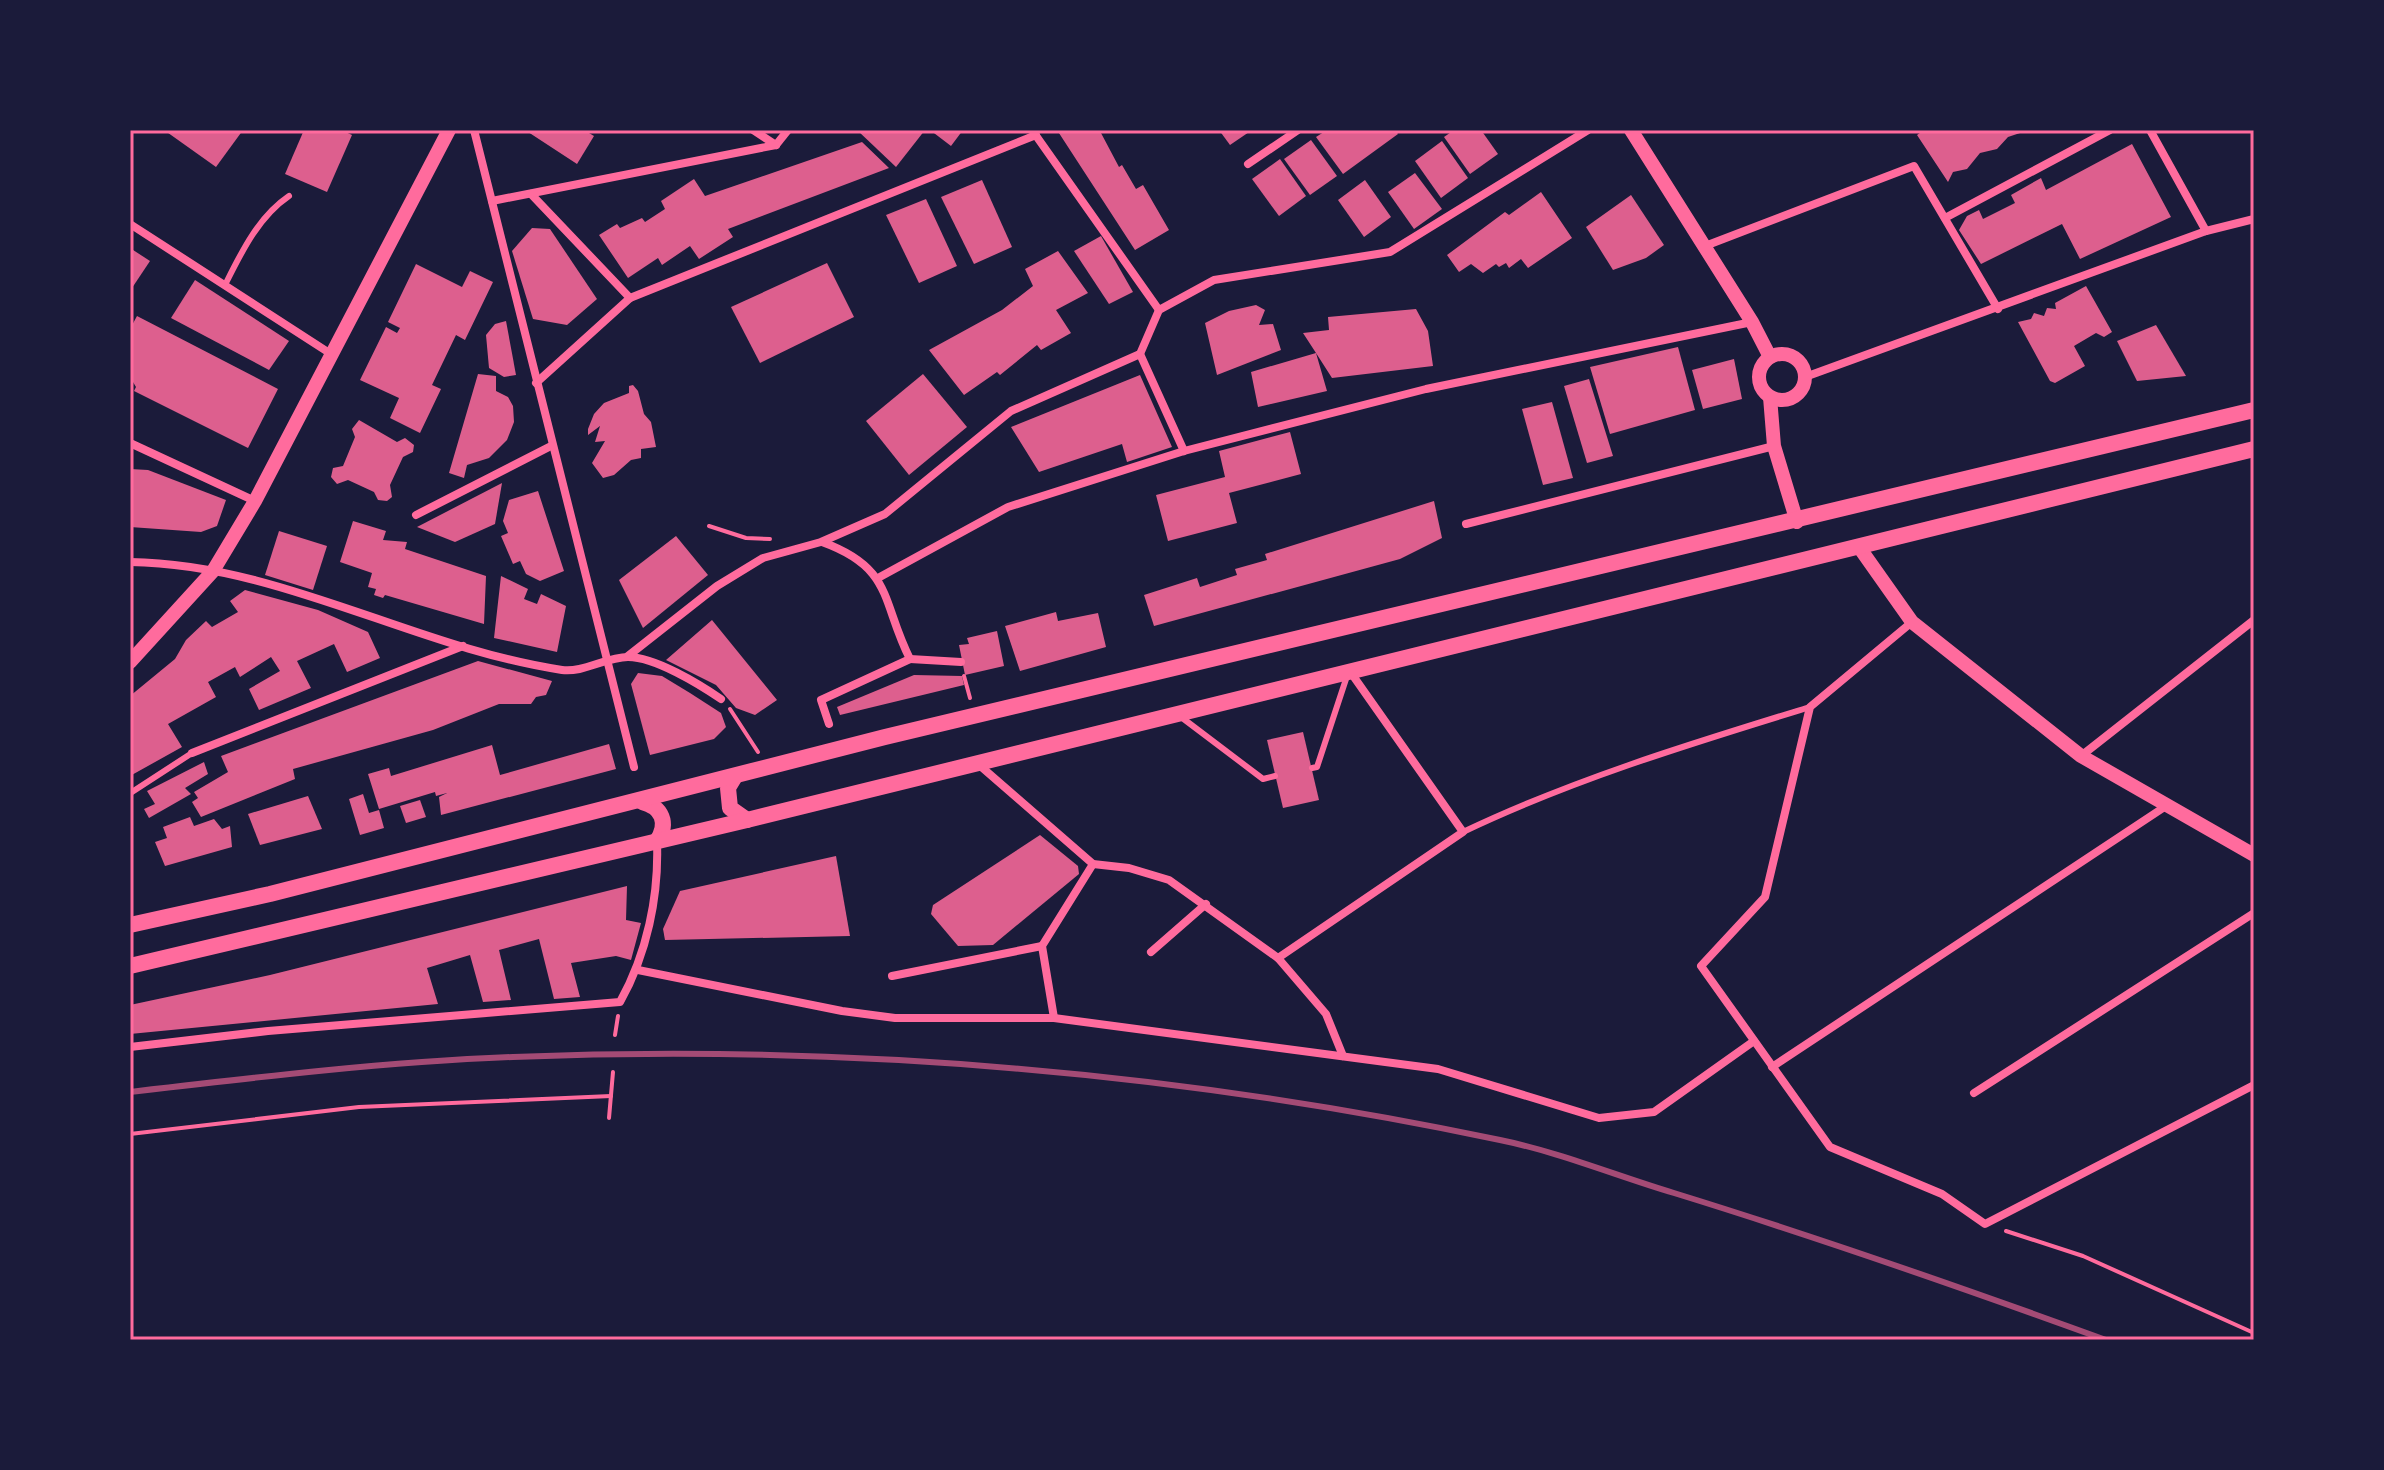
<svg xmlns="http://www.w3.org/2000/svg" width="2384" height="1470" viewBox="0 0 2384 1470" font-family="Manrope,sans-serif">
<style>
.building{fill:#dd5f8e}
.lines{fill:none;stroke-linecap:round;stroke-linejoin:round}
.path{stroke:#ff6b9d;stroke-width:4}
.service{stroke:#ff6b9d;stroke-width:6}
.minor{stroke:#ff6b9d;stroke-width:8}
.tertiary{stroke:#ff6b9d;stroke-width:14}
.secondary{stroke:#ff6b9d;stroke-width:16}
.rail{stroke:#a44b75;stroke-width:6}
.neatline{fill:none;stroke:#ff6b9d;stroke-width:3}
</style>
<rect width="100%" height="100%" fill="#1b1b3a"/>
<g class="building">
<polygon points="164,130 243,130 216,167"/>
<polygon points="304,130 341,130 352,135 327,192 285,174"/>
<polygon points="525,130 584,130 594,136 577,164"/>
<polygon points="857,130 925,130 896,167"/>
<polygon points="930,130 963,130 951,146"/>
<polygon points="1057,130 1101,133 1119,167 1122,165 1136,189 1143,185 1169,230 1135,250"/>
<polygon points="1219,130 1252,130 1230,145"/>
<polygon points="1327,130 1395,130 1398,134 1343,174 1316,137"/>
<polygon points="1454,130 1481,130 1498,154 1470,174 1444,137"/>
<polygon points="1924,130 2026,130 2026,131 2008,137 1997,149 1980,153 1967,169 1953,172 1948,182 1917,135"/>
<polygon points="1311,140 1337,176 1310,195 1284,159"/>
<polygon points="1442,141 1468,178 1441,198 1415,161"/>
<polygon points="862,142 889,168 728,229 733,237 699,259 690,246 662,265 658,258 628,278 599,235 617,224 620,228 642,218 645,222 665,209 661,201 694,179 705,196"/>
<polygon points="2132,144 2171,217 2080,259 2062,224 1981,264 1959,230 1967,216 1979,210 1983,219 2015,203 2011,195 2041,178 2046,190"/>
<polygon points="1280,159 1306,196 1279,216 1252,179"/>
<polygon points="1415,173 1442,209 1414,229 1388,192"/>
<polygon points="982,180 1012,247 974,264 941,197"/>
<polygon points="1365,180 1391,217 1364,237 1338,200"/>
<polygon points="1541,192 1572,238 1528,268 1521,259 1509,268 1506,263 1499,267 1496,264 1483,273 1471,264 1459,272 1447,255 1505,212 1509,215"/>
<polygon points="1631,195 1664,245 1646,258 1613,270 1586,227"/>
<polygon points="926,199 957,266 919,283 886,215"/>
<polygon points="532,228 550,229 597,299 567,325 533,319 512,251"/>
<polygon points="1101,236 1133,292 1109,304 1074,251"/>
<polygon points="130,248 150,261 130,291"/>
<polygon points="1058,251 1088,293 1056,310 1071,333 1041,350 1037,345 1000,375 997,372 964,395 929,350 1002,310 1033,286 1025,269"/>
<polygon points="827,263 854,317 760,363 731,307"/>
<polygon points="416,264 462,287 470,271 493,282 465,340 456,335 432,385 441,389 420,433 390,418 399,398 360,380 386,327 397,333 400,328 388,322"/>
<polygon points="195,280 289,341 269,370 171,318"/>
<polygon points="2086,286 2112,332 2104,337 2096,333 2074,346 2085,366 2055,383 2050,381 2018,322 2031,319 2034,313 2044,316 2047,308 2056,309 2055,303"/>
<polygon points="1256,305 1265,310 1259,325 1273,324 1281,350 1217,375 1205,323 1229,311"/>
<polygon points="1416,309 1428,331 1433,366 1332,378 1316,353 1327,391 1258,407 1251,372 1316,353 1303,333 1329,330 1328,317"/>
<polygon points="137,316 278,389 248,448 134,391 136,387 130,377 130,329"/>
<polygon points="506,321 516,375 504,377 489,368 486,335 495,324"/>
<polygon points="2156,325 2186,376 2137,381 2117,341"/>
<polygon points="1678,347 1695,410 1610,434 1590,367"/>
<polygon points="1734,359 1742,399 1703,409 1692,370"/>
<polygon points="478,374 496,376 496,391 508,397 513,406 514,422 507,440 489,458 467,465 464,478 449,473"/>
<polygon points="923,374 967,427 909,475 866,421"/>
<polygon points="1140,375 1172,447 1127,462 1122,444 1039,472 1011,427"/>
<polygon points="1589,379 1613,456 1587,463 1564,386"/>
<polygon points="633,385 638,391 644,414 651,422 656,447 641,449 641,458 631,460 614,475 603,478 592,463 605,441 595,442 600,426 588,435 588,429 594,414 604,403 629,393 629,386"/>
<polygon points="1552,402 1573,478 1543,485 1522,409"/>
<polygon points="359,420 397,442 405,438 414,445 413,452 403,457 390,485 392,497 387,501 378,500 374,492 348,480 337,484 331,477 333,468 343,466 355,437 352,429"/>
<polygon points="1290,432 1301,474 1229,493 1237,523 1168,541 1156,495 1225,477 1219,451"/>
<polygon points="130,469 148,470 226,500 217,526 201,532 130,527"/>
<polygon points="502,483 495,524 455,542 417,527"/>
<polygon points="538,491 564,571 540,581 526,574 520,561 513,564 501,536 508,533 503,521 509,500"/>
<polygon points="1434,501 1442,538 1400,559 1154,626 1144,595 1197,578 1200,587 1237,575 1235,569 1267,560 1265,554"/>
<polygon points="353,521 386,531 383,540 407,542 405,549 486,576 484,624 385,595 383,598 374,595 376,589 368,587 372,573 340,562"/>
<polygon points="279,531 327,546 313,590 265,575"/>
<polygon points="676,536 708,575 643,628 619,580"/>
<polygon points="501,576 528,589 524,599 537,604 541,594 566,606 557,652 494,638"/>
<polygon points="245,590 318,610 368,632 380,658 347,672 334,644 297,661 311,688 259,710 249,689 280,671 271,657 240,677 235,667 208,682 216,697 168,724 182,747 130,776 130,696 175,659 186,640 206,621 212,627 238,612 230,601"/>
<polygon points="1056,612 1058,621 1098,613 1106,647 1020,671 1005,626"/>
<polygon points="712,620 777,700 755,715 736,708 716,685 666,660"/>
<polygon points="997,631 1004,666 965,675 959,645 969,644 967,638"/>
<polygon points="478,661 552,681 546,695 536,697 531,704 499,704 433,730 293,769 295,779 201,817 192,802 198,798 194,792 228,772 221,756"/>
<polygon points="638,673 662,676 690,693 721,713 726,727 714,739 650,755 631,684"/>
<polygon points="914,675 962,676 964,685 840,715 837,707"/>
<polygon points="1303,732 1319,800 1283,808 1267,740"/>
<polygon points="609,744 616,769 441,815 439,797 447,793 436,796 435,792 379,809 368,774 389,768 391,776 492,745 500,775"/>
<polygon points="204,762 208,774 185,788 191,794 149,818 144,809 155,804 147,791"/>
<polygon points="363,794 369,813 379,810 384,828 360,835 349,799"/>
<polygon points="308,796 322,829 260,845 248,814"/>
<polygon points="420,800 426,817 406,823 400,806"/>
<polygon points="190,817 194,826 214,819 222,829 230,826 232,847 165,866 155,842 167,838 163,827"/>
<polygon points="1040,835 1078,866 1079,874 993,945 958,946 931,914 933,905"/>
<polygon points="836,856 850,936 665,940 663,929 680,891"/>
<polygon points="627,886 626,920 641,923 631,960 616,956 571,963 580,997 554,999 539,939 499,950 511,1000 483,1002 470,955 427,968 438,1004 130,1034 130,1005 270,975"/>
</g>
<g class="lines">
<g class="path">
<polyline points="709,526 746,538 770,539"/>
<polyline points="964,676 970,698"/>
<polyline points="730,709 758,752"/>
<polyline points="615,1035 618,1016"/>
<polyline points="609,1118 613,1072"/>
<polyline points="130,1134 359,1107 611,1096"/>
<polyline points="2006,1231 2083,1256 2254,1333"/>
</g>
<g class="service">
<path d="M225 285C241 253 258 217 289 196"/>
<polyline points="1181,717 1263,779 1275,776"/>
<polyline points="1312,768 1317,767 1348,673"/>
<polyline points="132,792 192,753"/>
<path d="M1463 832C1574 779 1693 743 1810 707"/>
</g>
<g class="minor">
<polyline points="474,130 634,767"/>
<polyline points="753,130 776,145"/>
<polyline points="1032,130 1159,310"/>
<polyline points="2150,130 2206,231"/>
<polyline points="776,145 788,130"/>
<polyline points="1248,164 1298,130"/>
<polyline points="531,194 630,298"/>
<polyline points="492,201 776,145"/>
<polyline points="1945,218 2110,130"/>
<polyline points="130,224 331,354"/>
<polyline points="1705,246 1914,166 1998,309"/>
<polyline points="1140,354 1184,451"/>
<polyline points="1805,377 2206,231 2254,219"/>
<polyline points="536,383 630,298 1036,135"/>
<polyline points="130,443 255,501"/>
<polyline points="416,515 551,446"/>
<polyline points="1466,524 1774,446"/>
<path d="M822 542C894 568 881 602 910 659L821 700 829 724"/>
<path d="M130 562C281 564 415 648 562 670 583 673 606 657 628 657 655 657 699 684 721 699"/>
<polyline points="878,578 1008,507 1184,451 1426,389 1752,322"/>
<polyline points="1912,622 1810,707 1765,897 1701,966 1830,1147 1942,1194 1985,1224 2254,1085"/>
<polyline points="628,656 717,586 763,558 821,542 885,514 1011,411 1140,354 1159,310 1214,280 1390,252 1588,130"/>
<polyline points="910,659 961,662"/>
<polyline points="192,753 463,646"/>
<polyline points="2081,756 2254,620"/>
<polyline points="978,764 1093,864 1129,868 1169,880 1278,958 1326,1014 1343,1056"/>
<polyline points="1151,952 1206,904"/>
<polyline points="1278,958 1463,832 1349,670"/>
<polyline points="638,970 842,1011 895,1018 1054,1018 1438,1069 1599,1118 1654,1112 1754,1041"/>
<polyline points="892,976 1042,946"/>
<polyline points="1054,1018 1042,946 1093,864"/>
<path d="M130 1047 268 1031 620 1002C647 954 659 896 657 842"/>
<polyline points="1772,1067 2166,806"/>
<polyline points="1974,1093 2254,913"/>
</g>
<g class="tertiary">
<polyline points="1631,130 1752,322 1770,357"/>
<circle cx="1782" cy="377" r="23"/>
<polyline points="1770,397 1774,446 1797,522"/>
<polyline points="1859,547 1912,622 2081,756 2254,855"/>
<polyline points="130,662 213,571 255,501 449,130"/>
</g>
<g class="secondary">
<polyline points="734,778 728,788 730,808 747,820"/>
<path d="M642 802C662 807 669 823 657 841"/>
<polyline points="130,925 270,894 885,737 2254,410"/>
<polyline points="130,966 747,820 2254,449"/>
</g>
<path class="rail" d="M130 1092C258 1077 385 1062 513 1057 843 1044 1177 1072 1500 1140 1559 1152 1617 1176 1674 1193 1820 1238 1963 1288 2106 1340"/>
</g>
<rect width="2384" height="1470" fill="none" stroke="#1b1b3a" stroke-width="264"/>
<rect x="132" y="132" width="2120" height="1206" class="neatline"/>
</svg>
